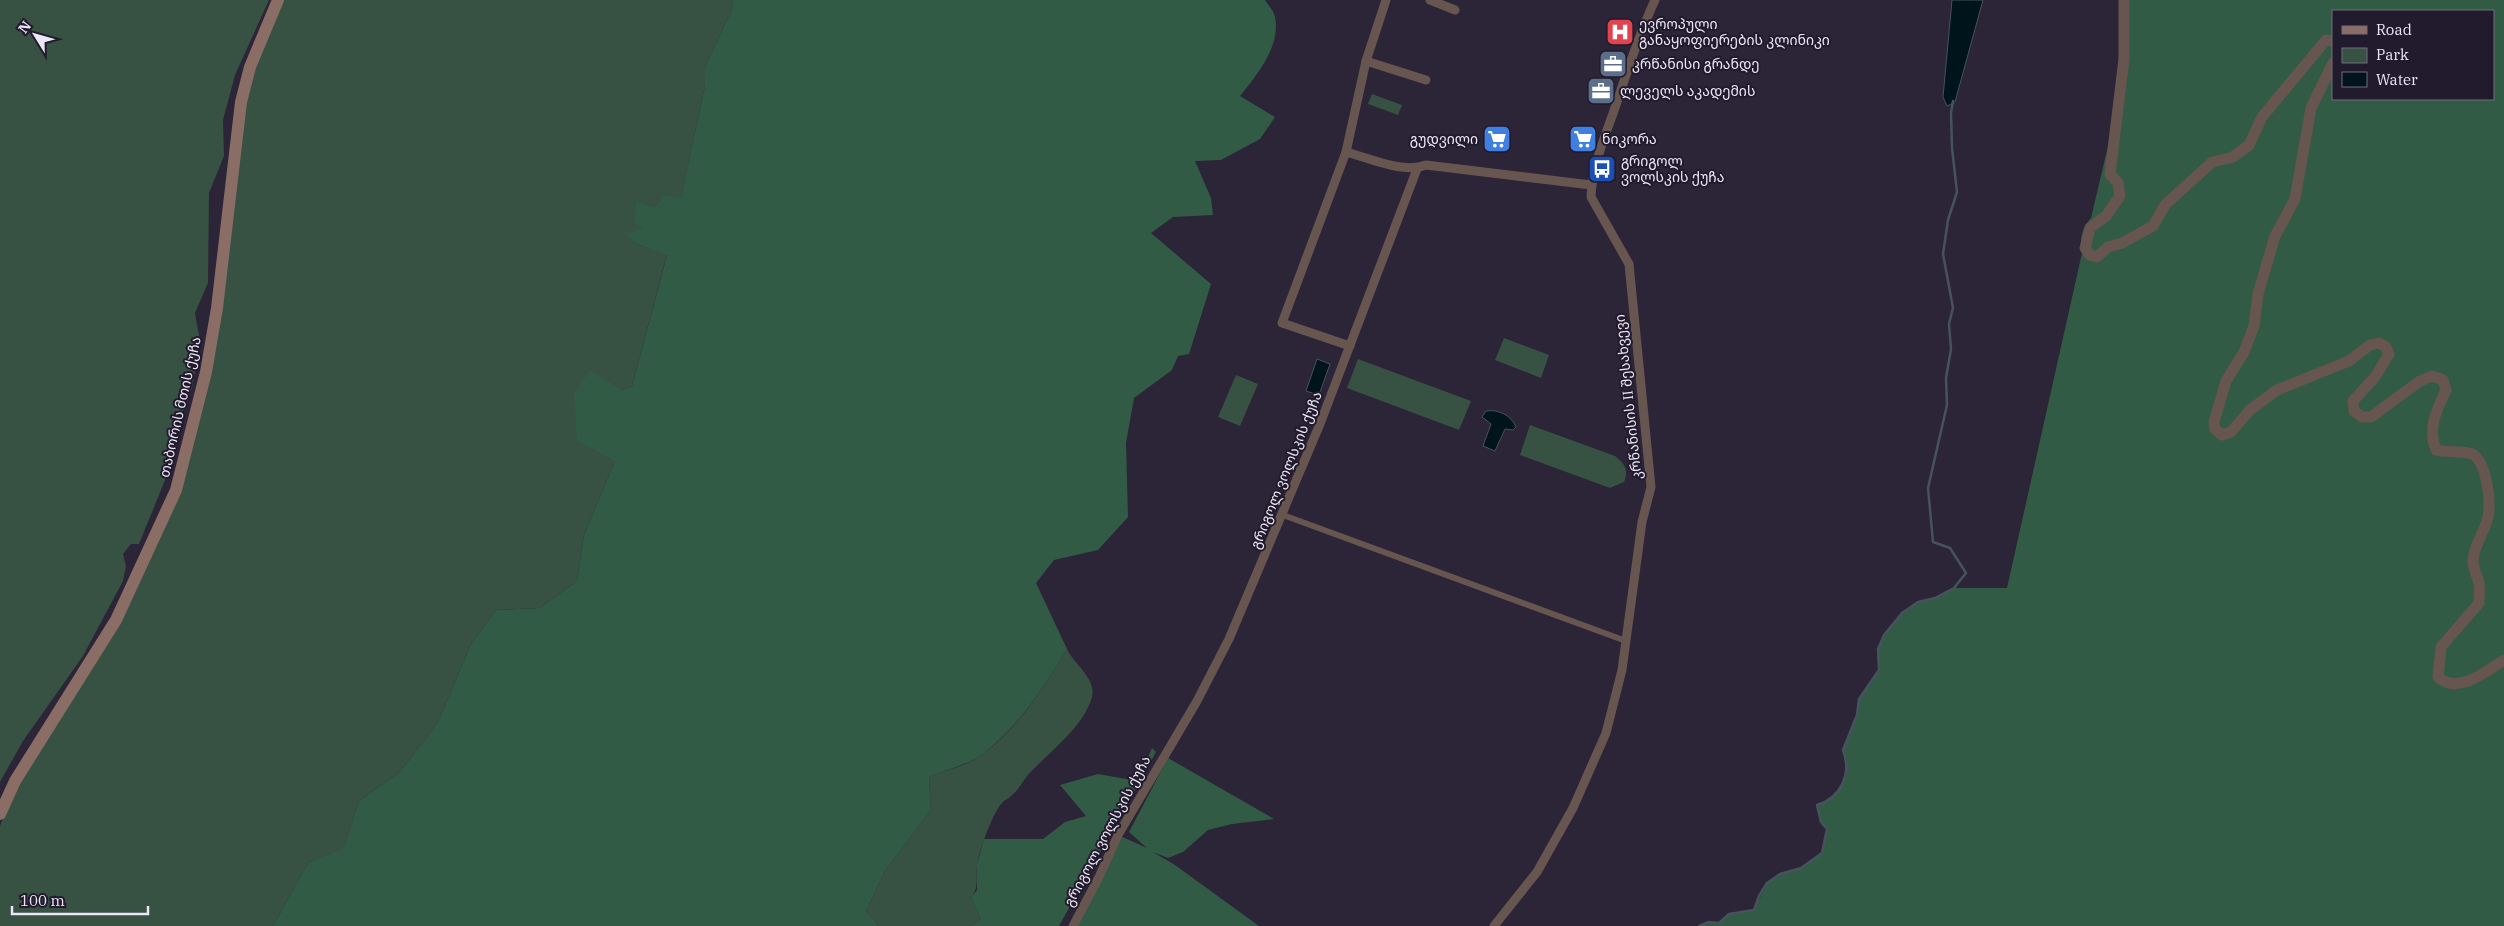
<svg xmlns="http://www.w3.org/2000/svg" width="2504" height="926" viewBox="0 0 2504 926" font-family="'IBM Plex Serif','Noto Sans Georgian',serif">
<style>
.green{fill:#375143}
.forest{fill:#325b46;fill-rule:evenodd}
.water{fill:#00141b;stroke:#47535c}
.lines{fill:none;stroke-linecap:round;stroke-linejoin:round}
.stream{stroke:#47535c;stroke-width:2.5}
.pedestrian{stroke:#675550;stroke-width:6}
.minor{stroke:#675550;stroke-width:9}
.tertiary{stroke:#675550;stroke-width:11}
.secondary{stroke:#8a6d65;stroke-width:12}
.labels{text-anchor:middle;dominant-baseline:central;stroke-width:4;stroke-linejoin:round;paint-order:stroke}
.poi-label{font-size:14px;fill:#ece7f4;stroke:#221a2d;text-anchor:start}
.street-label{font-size:14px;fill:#ece7f4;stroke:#221a2d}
</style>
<rect width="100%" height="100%" fill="#2c2437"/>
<g class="green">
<polygon points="0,0 269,0 235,75 223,120 224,156 209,193 208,283 195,313 200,341 192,388 177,426 172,463 139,544 131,544 123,554 126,566 123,581 83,656 23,741 0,782"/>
<polygon points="277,0 732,0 733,7 705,67 705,86 681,199 644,227 637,244 667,254 632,386 621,390 615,461 584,535 577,581 540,608 496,610 471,644 438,722 400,772 359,801 344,849 308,863 273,926 0,926 0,826 9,801 108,631 173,489 215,320 239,118"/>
<polygon points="1372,94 1402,105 1398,115 1368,104"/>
<polygon points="1504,338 1549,355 1541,378 1495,360"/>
<polygon points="1358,359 1471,401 1459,430 1347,388"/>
<polygon points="1236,375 1258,384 1240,426 1218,417"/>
<path d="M1530 425 1615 456C1625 464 1629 470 1624 482L1610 488 1520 455Z"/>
<path d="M1067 649C1073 663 1097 679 1092 697 1084 727 1048 753 1028 775 1022 782 1018 791 1011 796 1009 799 1004 800 1002 803 993 812 978 853 977 866 976 879 979 888 971 898L981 919 971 926H879L866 911 885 871 931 810 929 777C946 770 969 765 983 754 1019 727 1044 687 1067 649Z"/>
</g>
<g class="forest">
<path d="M732 0H1265C1268 5 1274 11 1275 17 1281 46 1257 75 1240 96L1275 117 1260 139 1221 160 1195 161 1211 198 1213 215 1173 217 1151 233 1211 284 1189 354 1178 356 1172 370 1134 398 1126 443 1128 517 1098 550 1054 560 1036 583 1067 649C1044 687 1019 726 983 754 970 764 945 770 929 777L931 810 885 871 866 911 879 926H273L308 863 344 848 359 801 400 772 438 722 471 644 496 610 540 608 577 581 584 535 615 461 577 441 574 393 590 370 621 390 632 386 667 255 637 244 625 234 643 228 634 222 636 202 655 208 665 195 681 198 705 86V67L733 7Z"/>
<path d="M2119 0H2504V926H1699L1709 922 1719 923 1729 914 1754 910 1767 883 1780 874 1801 868 1822 853 1827 830 1821 822 1817 805C1841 798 1852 774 1843 750L1857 715 1859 699 1879 670 1878 649 1884 635 1902 613 1918 602 1935 598 1954 588H2007L2082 253C2079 240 2082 227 2091 218L2116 112 2122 44ZM2333 11H2493V99H2333Z"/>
<polygon points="1152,748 1156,752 1059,926 971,926 981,919 971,898 977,890 977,864 984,839 1043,839 1065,822 1086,816 1060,785 1098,774 1132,780 1145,764"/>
<polygon points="1168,758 1274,819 1232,824 1208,830 1183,852 1168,858 1153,852 1175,865 1259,926 1074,926 1118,835 1147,848 1129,832"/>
</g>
<g class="water">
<polygon points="1952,0 1983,0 1955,102 1947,106 1943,97"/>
<polygon points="1317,359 1330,364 1319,395 1306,391"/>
<path d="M1486 411C1498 409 1511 415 1516 427L1513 430 1505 429 1495 451 1483 446 1491 424 1482 417Z"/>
</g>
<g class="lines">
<path class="stream" d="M1699 926 1709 922 1719 923 1729 914 1754 910 1759 896 1767 883 1780 874 1801 868 1822 853 1827 829 1821 822 1817 805C1841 798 1852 774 1843 750L1857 715 1859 699 1879 670 1878 649 1884 635 1902 613 1918 602 1935 598 1954 588 1966 573 1950 548 1933 542 1928 488 1947 405 1946 378 1951 349 1949 324 1953 308 1943 254 1948 220 1957 192 1952 148 1951 113 1953 101"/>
<polyline class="pedestrian" points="1283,515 1626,641"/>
<g class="minor">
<polyline points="1430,0 1455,10"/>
<polyline points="1366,61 1426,80"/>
<path d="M1346 152C1369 158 1403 174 1426 165L1591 185"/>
<polyline points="1350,346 1282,323 1346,152 1366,61 1386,0"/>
<polyline points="1073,926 1099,877 1118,835 1197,701 1229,639 1320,424 1417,169"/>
<path d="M1494 926 1537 872 1573 808 1606 733 1622 670 1642 522 1651 487 1629 264 1591 197C1592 166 1606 134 1616 105 1628 69 1639 34 1655 0"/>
</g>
<g class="tertiary">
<polyline points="2124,0 2124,59 2110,174 2118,183 2120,196 2106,216 2090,228 2085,248 2090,255 2097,257 2108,247 2122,243 2153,226 2165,205 2212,162 2233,157 2249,145 2262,117 2321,46 2326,40 2333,41"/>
<path d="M2333 63 2311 108 2295 199 2275 236 2258 294 2254 326 2244 352 2226 381 2214 422 2215 429 2222 435 2231 432 2250 410 2277 390 2349 361 2370 345 2379 343 2386 347 2389 354 2375 377 2353 401 2354 411 2362 417H2371L2420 381 2432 376 2443 380 2446 390C2437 410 2427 428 2436 450 2447 453 2467 450 2474 455 2487 465 2491 502 2488 517 2485 530 2477 541 2474 554 2471 567 2476 571 2479 583 2480 589 2479 597 2479 603L2441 647 2438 677C2457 695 2486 672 2504 660"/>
</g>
<polyline class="secondary" points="0,814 15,781 116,620 176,490 206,372 217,308 241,102 250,67 278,0"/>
</g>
<defs>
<symbol id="hospital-square" viewBox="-11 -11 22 22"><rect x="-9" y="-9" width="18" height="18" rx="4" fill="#e0444e" stroke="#221a2d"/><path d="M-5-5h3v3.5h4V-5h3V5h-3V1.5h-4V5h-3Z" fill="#fff"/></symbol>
<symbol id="office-square" viewBox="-11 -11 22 22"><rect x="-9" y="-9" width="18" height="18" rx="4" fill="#5c6f8a" stroke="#221a2d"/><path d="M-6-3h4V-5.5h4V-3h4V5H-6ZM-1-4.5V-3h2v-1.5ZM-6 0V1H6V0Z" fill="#fff"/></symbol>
<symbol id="supermarket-square" viewBox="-11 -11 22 22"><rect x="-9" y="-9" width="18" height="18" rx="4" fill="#3f7fe0" stroke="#221a2d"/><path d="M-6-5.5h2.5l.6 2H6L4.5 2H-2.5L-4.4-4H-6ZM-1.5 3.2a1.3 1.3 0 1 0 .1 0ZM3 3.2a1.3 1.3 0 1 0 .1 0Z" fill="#fff"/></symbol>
<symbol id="bus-square" viewBox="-11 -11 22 22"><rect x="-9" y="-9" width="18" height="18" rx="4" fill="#1a4fb4" stroke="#221a2d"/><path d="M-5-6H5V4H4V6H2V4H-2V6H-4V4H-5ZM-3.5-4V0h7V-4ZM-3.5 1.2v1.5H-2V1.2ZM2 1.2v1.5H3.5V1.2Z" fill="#fff"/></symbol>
</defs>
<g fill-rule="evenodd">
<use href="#hospital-square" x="1604" y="16" width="32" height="32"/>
<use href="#office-square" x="1597" y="48" width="32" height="32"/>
<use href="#office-square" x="1585" y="75" width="32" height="32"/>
<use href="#supermarket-square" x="1481" y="123" width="32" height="32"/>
<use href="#supermarket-square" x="1567" y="123" width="32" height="32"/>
<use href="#bus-square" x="1586" y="153" width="32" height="32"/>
</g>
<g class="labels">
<g class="poi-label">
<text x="1639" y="24">ევროპული<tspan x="1639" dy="16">განაყოფიერების კლინიკი</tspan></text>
<text x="1632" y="64">კრწანისი გრანდე</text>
<text x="1620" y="91">ლეველს აკადემის</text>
<text x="1478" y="139" text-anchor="end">გუდვილი</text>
<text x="1602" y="139">ნიკორა</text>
<text x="1621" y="161">გრიგოლ<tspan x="1621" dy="16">ვოლსკის ქუჩა</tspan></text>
</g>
<g class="street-label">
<text transform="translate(1628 397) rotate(-96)">კრწანისის II შესახვევი</text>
<text transform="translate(180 407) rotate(-77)">თაბორის მთის ქუჩა</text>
<text transform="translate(1286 470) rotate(-68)">გრიგოლ ვოლსკის ქუჩა</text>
<text transform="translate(1107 831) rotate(-62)">გრიგოლ ვოლსკის ქუჩა</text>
</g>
</g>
<rect x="2332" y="10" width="162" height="90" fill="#221a2d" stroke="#736c7d"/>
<rect x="2342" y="26" width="25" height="8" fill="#8a6d65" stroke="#736c7d"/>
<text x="2376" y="35" font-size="15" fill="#ece7f4">Road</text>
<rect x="2342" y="48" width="25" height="15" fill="#375143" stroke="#736c7d"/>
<text x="2376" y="60" font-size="15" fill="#ece7f4">Park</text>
<rect x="2342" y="72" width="25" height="15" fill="#00141b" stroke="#736c7d"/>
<text x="2376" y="85" font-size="15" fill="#ece7f4">Water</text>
<g transform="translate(35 35) rotate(307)" stroke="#221a2d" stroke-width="4" paint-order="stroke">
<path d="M0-4L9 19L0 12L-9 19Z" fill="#ece7f4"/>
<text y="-8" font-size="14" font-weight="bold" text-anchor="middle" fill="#ece7f4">N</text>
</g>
<path d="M12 906v8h136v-8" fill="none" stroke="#ece7f4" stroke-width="2.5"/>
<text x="20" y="906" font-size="15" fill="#ece7f4" stroke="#221a2d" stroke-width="4" paint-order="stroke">100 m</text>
</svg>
